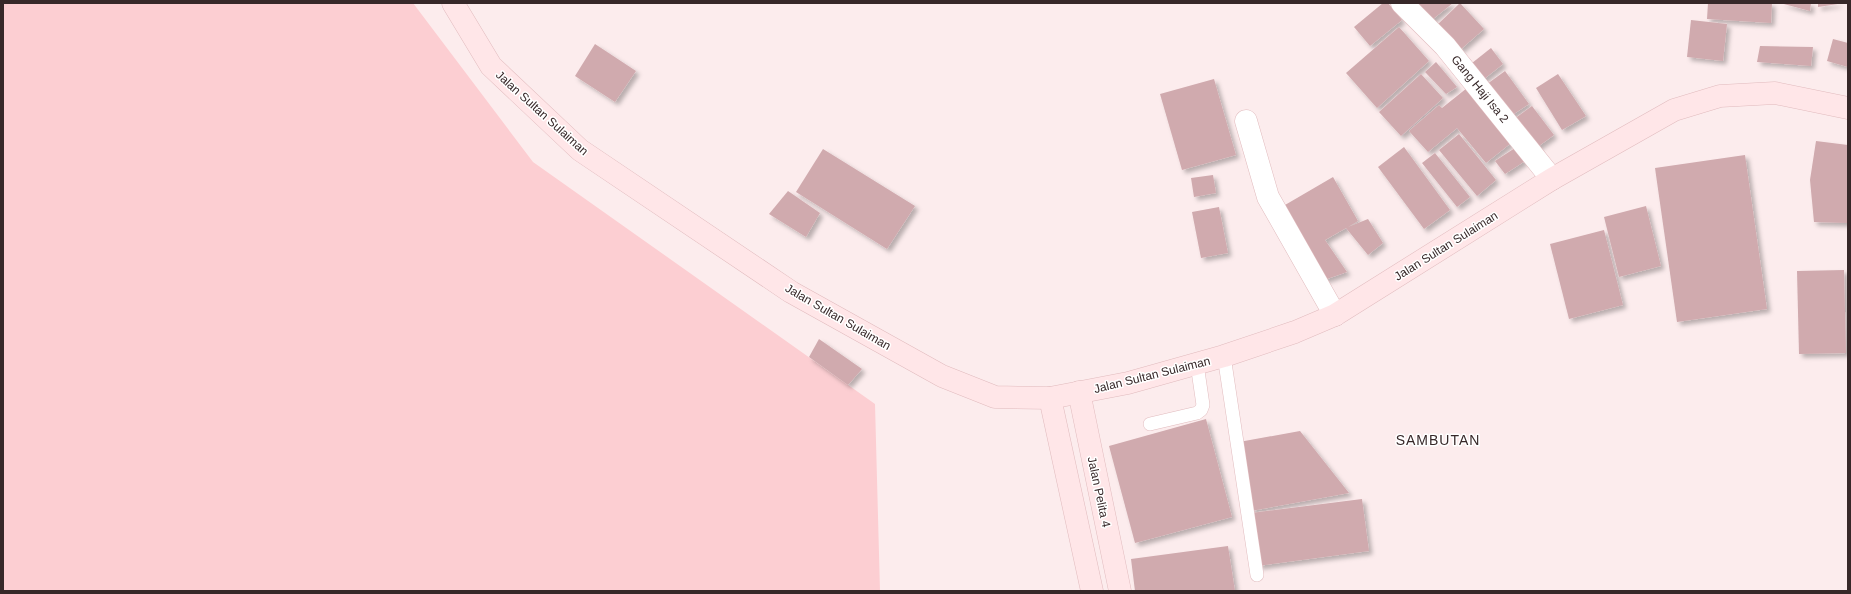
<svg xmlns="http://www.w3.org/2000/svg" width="1851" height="594" viewBox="0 0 1851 594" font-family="Arial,sans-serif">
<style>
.green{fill:#fcced2}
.building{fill:#d0aaae;filter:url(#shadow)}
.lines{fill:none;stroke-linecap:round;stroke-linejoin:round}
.lane-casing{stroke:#e1bbbe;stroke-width:14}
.street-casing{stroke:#e1bbbe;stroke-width:23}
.secondary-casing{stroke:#e1bbbe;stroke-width:23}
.lane{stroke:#fff;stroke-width:13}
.street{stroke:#fff;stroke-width:22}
.secondary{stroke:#ffe6e8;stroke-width:22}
.labels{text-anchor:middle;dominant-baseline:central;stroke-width:3;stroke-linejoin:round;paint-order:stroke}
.street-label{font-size:12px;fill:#372829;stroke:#fff}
.quarter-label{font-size:14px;letter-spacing:1px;fill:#372829;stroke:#fff}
</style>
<defs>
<filter id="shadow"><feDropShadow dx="3.5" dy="3.5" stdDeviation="2" flood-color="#0004"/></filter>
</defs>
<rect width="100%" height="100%" fill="#fceced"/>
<polygon class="green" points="3,3 413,3 533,162 875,404 880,591 3,591"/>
<g class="building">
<polygon points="1383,3 1388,3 1402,20 1370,46 1354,27"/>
<polygon points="1412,3 1453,3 1428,23"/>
<polygon points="1460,3 1484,29 1460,50 1437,25"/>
<polygon points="1708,3 1772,3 1771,23 1707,19"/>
<polygon points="1780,3 1811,3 1810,11"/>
<polygon points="1818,3 1838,3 1838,4 1818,7"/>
<polygon points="1691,20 1727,24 1723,61 1687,57"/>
<polygon points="1399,27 1429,61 1377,108 1346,73"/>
<polygon points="1833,39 1848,43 1848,67 1827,61"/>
<polygon points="595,44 636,71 615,102 575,76"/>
<polygon points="1760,46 1813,47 1811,66 1757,62"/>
<polygon points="1491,48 1503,64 1479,83 1467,67"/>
<polygon points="1436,62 1457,87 1446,94 1425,72"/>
<polygon points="1505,71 1529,104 1506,119 1483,87"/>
<polygon points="1421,74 1443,98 1401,136 1379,112"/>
<polygon points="1558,74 1586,116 1562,130 1536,88"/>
<polygon points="1214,79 1236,155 1182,170 1160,94"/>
<polygon points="1467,88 1511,143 1486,163 1457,128 1428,152 1409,131 1439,105 1442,108"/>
<polygon points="1532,106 1554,135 1532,151 1510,122"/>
<polygon points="1459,134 1496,180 1477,196 1439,150"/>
<polygon points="1816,141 1848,145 1848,223 1814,222 1810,180"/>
<polygon points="1404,147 1450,210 1424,229 1378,167"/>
<polygon points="1515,148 1525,161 1505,174 1495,161"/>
<polygon points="823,149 915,206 887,249 796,192"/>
<polygon points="1435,153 1470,197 1457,207 1422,163"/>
<polygon points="1745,155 1767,309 1677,322 1655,168"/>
<polygon points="1213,175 1216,193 1194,197 1191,178"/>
<polygon points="1333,177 1358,221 1348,227 1368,219 1383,243 1368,255 1346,228 1325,240 1347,272 1324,280 1285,205"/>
<polygon points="788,191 820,213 806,237 769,214"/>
<polygon points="1646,206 1661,266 1619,277 1604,217"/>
<polygon points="1219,207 1228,253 1201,258 1192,212"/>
<polygon points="1604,230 1623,305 1569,319 1550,244"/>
<polygon points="1844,270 1846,353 1799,354 1797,271"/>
<polygon points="819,339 862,369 848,385 809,357"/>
<polygon points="1206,419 1232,517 1135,543 1109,446"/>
<polygon points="1300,431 1349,493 1251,511 1239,442"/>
<polygon points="1362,499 1369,551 1258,566 1251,513"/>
<polygon points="1228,546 1235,591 1135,591 1131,559"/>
</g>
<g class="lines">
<defs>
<g id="lane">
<polyline points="1224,356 1257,575"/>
<polyline points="1150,424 1197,413 1201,410 1203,405 1197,364"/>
</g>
<g id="street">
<polyline points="1402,3 1445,46 1552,179"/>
<polyline points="1246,121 1268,197 1335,315"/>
</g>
<g id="secondary">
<polyline points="453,3 491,66 580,150 791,292 942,376 995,397 1050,398 1128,383 1224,356 1295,332 1335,315 1552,179 1674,110 1720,96 1775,93 1848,108"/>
<polyline points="1079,392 1120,591"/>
<polyline points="1050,398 1092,591"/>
</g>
</defs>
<use href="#lane" class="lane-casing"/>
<use href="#street" class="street-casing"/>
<use href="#secondary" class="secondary-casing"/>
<use href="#lane" class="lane"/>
<use href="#street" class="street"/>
<use href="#secondary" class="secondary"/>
</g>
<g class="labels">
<g class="street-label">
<text transform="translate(1480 89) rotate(51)">Gang Haji Isa 2</text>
<text transform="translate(542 113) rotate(42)">Jalan Sultan Sulaiman</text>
<text transform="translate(1446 246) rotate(-32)">Jalan Sultan Sulaiman</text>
<text transform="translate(838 317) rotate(30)">Jalan Sultan Sulaiman</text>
<text transform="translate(1152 375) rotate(-14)">Jalan Sultan Sulaiman</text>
<text transform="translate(1099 492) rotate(78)">Jalan Pelita 4</text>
</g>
<g class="quarter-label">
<text x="1438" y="440">SAMBUTAN</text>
</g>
</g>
<rect width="1851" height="594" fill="none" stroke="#372829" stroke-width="8"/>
</svg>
